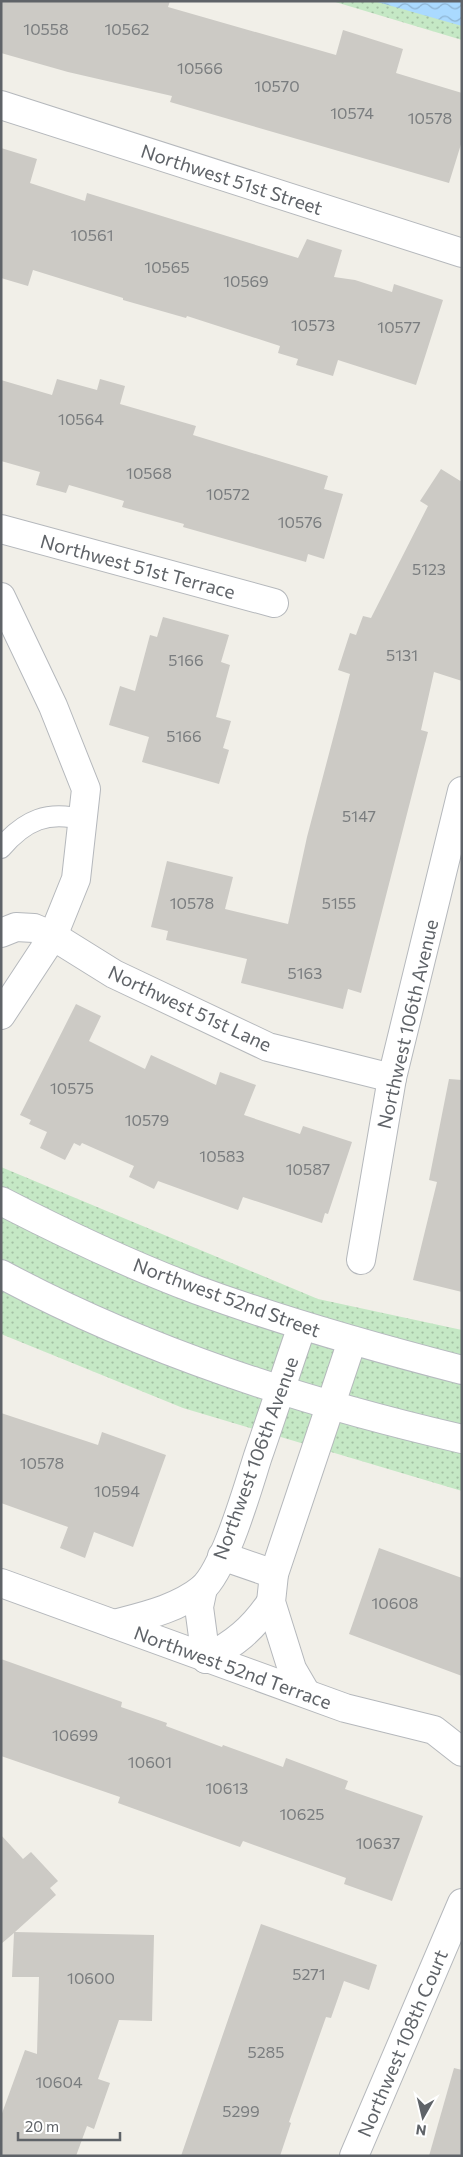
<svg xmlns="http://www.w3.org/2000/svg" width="463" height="2157" viewBox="0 0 463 2157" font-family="Commissioner,sans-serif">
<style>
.grass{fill:url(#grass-dots)}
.water{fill:url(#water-waves)}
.building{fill:#cccac5}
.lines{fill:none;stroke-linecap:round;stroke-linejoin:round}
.lane-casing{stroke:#b5b8bc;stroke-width:22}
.street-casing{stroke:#b5b8bc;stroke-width:30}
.secondary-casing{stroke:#b6babf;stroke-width:30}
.lane{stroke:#fff;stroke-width:20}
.street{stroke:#fff;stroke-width:28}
.secondary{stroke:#fff;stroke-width:28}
.labels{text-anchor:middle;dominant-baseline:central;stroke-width:4;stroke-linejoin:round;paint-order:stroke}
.number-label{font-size:16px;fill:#7a7d7f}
.street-label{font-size:19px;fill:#5f6368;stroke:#fff}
</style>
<defs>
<pattern id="grass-dots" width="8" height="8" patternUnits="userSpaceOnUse" patternTransform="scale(1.25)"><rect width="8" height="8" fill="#c5e8c5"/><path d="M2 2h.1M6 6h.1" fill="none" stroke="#a3c0a4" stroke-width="1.8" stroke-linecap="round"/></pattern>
<pattern id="water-waves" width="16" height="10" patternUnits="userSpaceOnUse" patternTransform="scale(1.25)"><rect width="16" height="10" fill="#aadaff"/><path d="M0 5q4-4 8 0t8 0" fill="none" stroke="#8eb4d2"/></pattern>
</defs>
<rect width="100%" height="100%" fill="#f1efe8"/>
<g class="grass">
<polygon points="332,1 462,1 462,40"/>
<polygon points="1,1167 318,1299 462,1330 462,1491 183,1408 1,1334"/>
</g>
<polygon class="water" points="374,1 462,1 462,26"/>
<g class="building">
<polygon points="1,1 170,1 168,7 336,55 343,30 403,49 396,73 462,93 462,141 449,183 170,102 172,96 68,72 1,53"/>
<polygon points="1,148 37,159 30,183 85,201 87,193 298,258 307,239 342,250 334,277 355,280 392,292 394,284 443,300 416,385 338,360 333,376 296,365 298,359 278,353 280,346 187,316 186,318 123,300 123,298 33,270 28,286 1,278"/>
<polygon points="57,379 97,390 100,379 125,386 120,404 196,426 193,435 328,476 324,489 343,494 324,559 308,554 306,562 183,527 184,524 122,507 124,501 69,485 66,493 36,485 40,472 1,461 1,380 52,395"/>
<polygon points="441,469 462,482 462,681 434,672 421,730 428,732 361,993 348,989 343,1009 241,983 247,959 166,940 168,931 151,927 167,861 233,877 225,909 288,924 307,837 350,674 338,670 350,633 356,635 363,616 371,618 428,506 420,501"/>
<polygon points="163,617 229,635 221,662 230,665 216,717 231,721 223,748 229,750 219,784 142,762 149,737 109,725 120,686 135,691 150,635 157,637"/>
<polygon points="76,1004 101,1016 89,1041 145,1069 151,1055 216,1085 220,1072 256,1085 244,1115 300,1134 303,1126 352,1142 328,1214 325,1213 322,1223 243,1197 238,1210 158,1181 154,1189 129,1177 134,1166 82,1143 80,1146 74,1143 65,1160 40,1148 47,1132 29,1124 31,1120 20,1115"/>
<polygon points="449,1079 462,1080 462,1292 413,1280 437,1182 429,1180"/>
<polygon points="1,1413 98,1445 102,1432 166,1455 133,1547 94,1532 85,1558 60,1548 68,1527 1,1503"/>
<polygon points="379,1548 462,1578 462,1676 349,1634"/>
<polygon points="1,1659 122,1702 121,1707 167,1723 166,1726 222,1747 223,1745 283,1767 286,1758 348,1781 345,1789 423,1816 392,1901 344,1884 346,1878 243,1841 240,1847 118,1803 120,1797 1,1756"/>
<polygon points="1,1835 23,1859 31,1852 58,1881 50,1888 56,1895 15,1932 154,1935 152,2021 119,2020 98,2079 110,2083 94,2129 87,2126 76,2156 1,2156 1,2116 25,2050 37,2054 39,1977 12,1977 14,1933 1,1944"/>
<polygon points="261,1924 377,1965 369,1990 344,1981 331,2018 326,2017 289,2122 291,2123 280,2156 181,2156"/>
<polygon points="454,2068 462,2070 462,2156 429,2156"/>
</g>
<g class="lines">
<defs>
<path id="lane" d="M1 848C25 820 48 810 84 820"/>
<g id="street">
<polyline points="1,105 462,253"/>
<polyline points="1,529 274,603"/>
<polyline points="1,597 53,706 86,789 76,879 53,936 1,1015"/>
<polyline points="1,933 16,927 34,928 53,936 114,974 268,1047 392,1078"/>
<polyline points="361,1260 392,1078 462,791"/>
<polyline points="222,1556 274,1574"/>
<polyline points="1,1583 345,1708 434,1730 462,1752"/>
<polyline points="203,1588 199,1607 206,1659"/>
<path d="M114 1624C144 1616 177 1609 202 1589 225 1569 248 1487 258 1456 273 1413 287 1369 302 1326"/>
<path d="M206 1659C235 1643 252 1630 271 1602"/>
<polyline points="306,1693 292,1669 271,1602 274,1574 352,1341"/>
<polyline points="354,2156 462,1903"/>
</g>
<g id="secondary">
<path d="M1 1201C65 1234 130 1265 197 1290 284 1322 373 1347 462 1370"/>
<path d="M1 1274C146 1352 303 1402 462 1439"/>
</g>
</defs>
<use href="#lane" class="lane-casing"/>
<use href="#street" class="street-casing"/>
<use href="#secondary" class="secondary-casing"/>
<use href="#lane" class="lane"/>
<use href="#street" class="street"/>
<use href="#secondary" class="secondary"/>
</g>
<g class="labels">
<g class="number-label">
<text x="46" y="28">10558</text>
<text x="127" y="28">10562</text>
<text x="200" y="67">10566</text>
<text x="277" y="85">10570</text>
<text x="352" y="112">10574</text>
<text x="430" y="117">10578</text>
<text x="92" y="234">10561</text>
<text x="167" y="266">10565</text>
<text x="246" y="280">10569</text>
<text x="313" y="324">10573</text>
<text x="399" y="326">10577</text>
<text x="81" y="418">10564</text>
<text x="149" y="472">10568</text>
<text x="228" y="493">10572</text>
<text x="300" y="521">10576</text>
<text x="429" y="568">5123</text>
<text x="402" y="654">5131</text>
<text x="186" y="659">5166</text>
<text x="184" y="735">5166</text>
<text x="359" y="815">5147</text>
<text x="192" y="902">10578</text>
<text x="339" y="902">5155</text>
<text x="305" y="972">5163</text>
<text x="72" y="1087">10575</text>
<text x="147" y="1119">10579</text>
<text x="222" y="1155">10583</text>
<text x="308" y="1168">10587</text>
<text x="42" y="1462">10578</text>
<text x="117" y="1490">10594</text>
<text x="395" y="1602">10608</text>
<text x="75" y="1734">10699</text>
<text x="150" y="1761">10601</text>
<text x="227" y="1787">10613</text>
<text x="302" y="1813">10625</text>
<text x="378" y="1842">10637</text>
<text x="309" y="1973">5271</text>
<text x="91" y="1977">10600</text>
<text x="266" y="2051">5285</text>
<text x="59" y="2081">10604</text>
<text x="241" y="2110">5299</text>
</g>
<g class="street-label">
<text transform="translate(232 179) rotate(18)">Northwest 51st Street</text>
<text transform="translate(138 566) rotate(15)">Northwest 51st Terrace</text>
<text transform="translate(190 1008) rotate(25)">Northwest 51st Lane</text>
<text transform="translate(407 1024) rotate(-77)">Northwest 106th Avenue</text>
<text transform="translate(227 1297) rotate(20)">Northwest 52nd Street</text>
<text transform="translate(255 1458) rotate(-70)">Northwest 106th Avenue</text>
<text transform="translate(233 1667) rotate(20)">Northwest 52nd Terrace</text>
<text transform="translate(402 2043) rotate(-67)">Northwest 108th Court</text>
</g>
</g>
<rect width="463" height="2157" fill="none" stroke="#5f6368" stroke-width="5"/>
<g transform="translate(423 2117) rotate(188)" stroke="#ffffff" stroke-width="4" paint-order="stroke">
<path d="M0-4L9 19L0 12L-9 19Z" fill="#5f6368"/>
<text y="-8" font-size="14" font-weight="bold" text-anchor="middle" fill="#5f6368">N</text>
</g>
<path d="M18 2132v8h102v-8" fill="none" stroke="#5f6368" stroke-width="2.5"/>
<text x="25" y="2132" font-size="15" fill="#5f6368" stroke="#ffffff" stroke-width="4" paint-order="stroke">20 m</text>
</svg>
